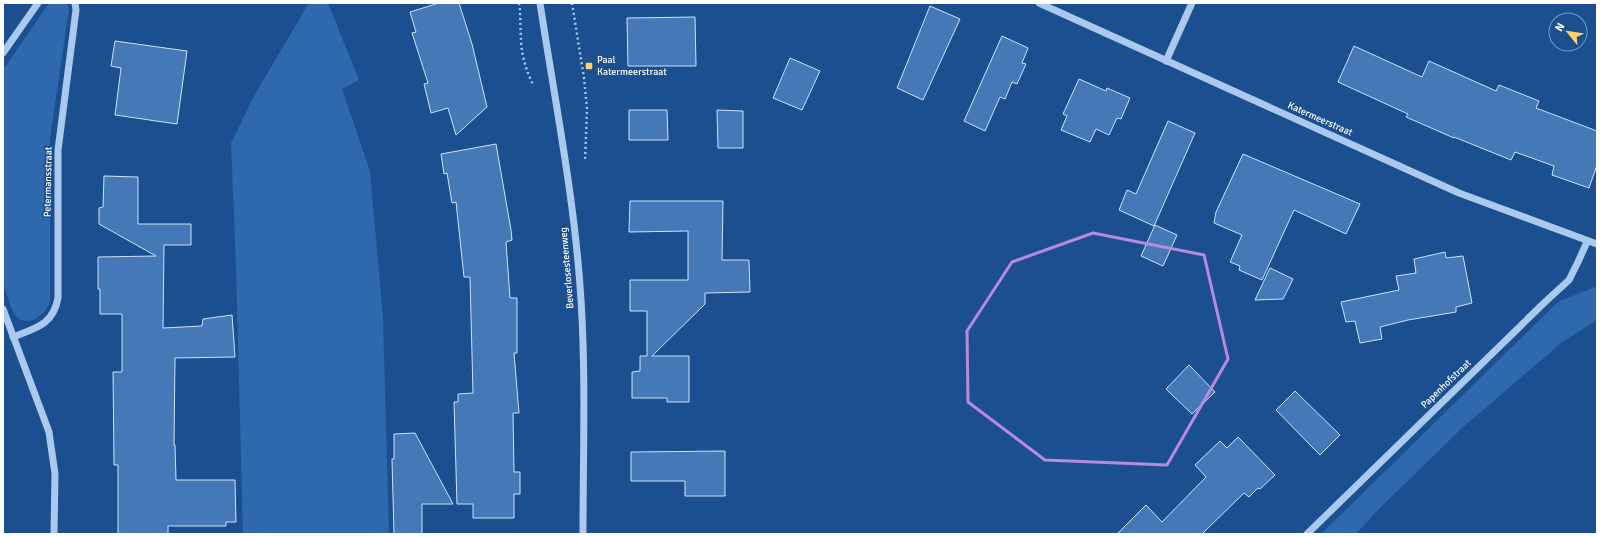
<svg xmlns="http://www.w3.org/2000/svg" width="1600" height="537" viewBox="0 0 1600 537" font-family="Signika,sans-serif">
<style>
.green{fill:#2e69ad}
.building{fill:#4478b7;stroke:#cfe3fa}
.lines{fill:none;stroke-linecap:round;stroke-linejoin:round}
.path{stroke:#a9c9ee;stroke-width:2.5;stroke-dasharray:2 3;stroke-linecap:butt}
.minor{stroke:#a9c9ee;stroke-width:7}
.marked{fill:none;stroke:#b68bdc;stroke-width:3;stroke-linejoin:round}
.poi-dot{fill:#ffd166;stroke:#1b4f8f;stroke-width:1.5}
.labels{text-anchor:middle;dominant-baseline:central;stroke-width:3.5;stroke-linejoin:round;paint-order:stroke}
.poi-label{font-size:10px;fill:#fff;stroke:#1b4f8f;text-anchor:start}
.street-label{font-size:10px;fill:#fff;stroke:#1b4f8f}
</style>
<rect width="100%" height="100%" fill="#1b4f8f"/>
<g class="green">
<path d="M49 3H67L69 9 50 139V300C48 314 27 330 15 315 10 308 6 291 3 282V70Z"/>
<polygon points="309,3 328,3 359,80 342,89 370,171 383,318 389,534 243,534 236,266 231,143 255,94"/>
<polygon points="1597,286 1597,320 1561,343 1461,429 1377,511 1356,534 1321,534 1558,302"/>
</g>
<g class="building">
<polygon points="439,3 459,3 472,44 487,107 456,135 448,108 431,113 424,84 428,83 412,33 416,32 410,12"/>
<polygon points="930,6 960,19 923,100 897,88"/>
<polygon points="695,17 696,66 628,66 627,18"/>
<polygon points="1002,36 1028,48 1022,63 1026,64 1017,84 1012,82 1005,99 1000,97 985,131 964,121"/>
<polygon points="115,41 187,51 177,124 115,115 121,68 111,66"/>
<polygon points="1354,46 1422,77 1429,61 1496,91 1499,85 1539,101 1536,108 1597,131 1597,165 1589,188 1552,175 1554,166 1515,152 1511,160 1454,137 1454,138 1406,117 1408,114 1338,82"/>
<polygon points="790,58 820,71 802,110 773,98"/>
<polygon points="1079,79 1106,91 1107,88 1130,98 1121,119 1117,118 1109,135 1096,129 1090,142 1061,130 1067,116 1063,114"/>
<polygon points="629,110 667,110 668,140 629,140"/>
<polygon points="717,110 743,111 743,148 718,148"/>
<polygon points="1168,121 1195,133 1154,226 1119,210 1127,190 1136,194"/>
<polygon points="496,144 511,230 512,240 506,242 510,298 517,298 517,353 514,353 519,413 513,413 514,472 520,472 520,494 514,494 514,518 473,518 473,504 457,504 454,402 458,402 458,394 473,393 470,277 464,277 456,202 452,203 447,173 444,174 441,154"/>
<polygon points="1243,154 1360,204 1346,234 1294,210 1262,280 1239,270 1240,266 1230,262 1242,235 1214,223 1216,212"/>
<polygon points="104,176 138,177 138,224 191,224 191,245 164,245 163,328 202,326 203,319 232,315 235,357 175,358 174,445 175,445 176,480 235,480 236,522 226,522 226,526 168,526 168,534 118,534 118,465 114,465 113,372 122,372 122,314 100,314 100,289 98,289 98,257 156,256 99,224 99,208 103,207"/>
<polygon points="630,201 723,201 722,260 749,260 750,292 705,293 705,304 652,356 689,356 689,402 667,402 667,398 632,398 632,372 640,371 640,356 647,356 647,311 630,311 630,280 688,280 688,231 629,232"/>
<polygon points="1155,225 1177,235 1163,266 1141,256"/>
<polygon points="1445,252 1446,258 1463,256 1472,303 1456,307 1456,312 1408,320 1380,327 1382,339 1360,343 1355,321 1346,322 1341,302 1399,290 1396,276 1416,273 1414,259"/>
<polygon points="1270,268 1293,279 1283,299 1255,300"/>
<polygon points="1189,365 1215,392 1192,414 1166,389"/>
<polygon points="1295,391 1340,435 1320,455 1276,410"/>
<polygon points="415,433 453,504 422,504 422,534 394,534 392,459 394,459 394,434"/>
<polygon points="1238,437 1275,475 1260,489 1258,488 1249,497 1244,493 1202,534 1117,534 1146,505 1162,522 1206,477 1195,465 1220,441 1227,448"/>
<polygon points="725,451 725,496 685,496 685,481 631,481 631,452"/>
</g>
<g class="lines">
<g class="path">
<path d="M519 3C521 15 520 25 521 38 521 53 526 72 534 86"/>
<polyline points="572,3 584,78 587,108 585,161"/>
</g>
<g class="minor">
<path d="M540 3C555 102 575 201 581 300 586 378 583 456 583 534"/>
<polyline points="1039,3 1459,193 1597,244"/>
<polyline points="3,53 38,3"/>
<polyline points="1166,61 1192,3"/>
<polyline points="3,309 49,432 55,474 54,534"/>
<path d="M13 337C36 328 53 325 58 298V150L76 10 75 3"/>
<polyline points="1307,534 1545,302 1569,280 1578,262 1587,242"/>
</g>
</g>
<path class="marked" d="M1093 233 1204 255 1228 359 1167 465 1045 460 968 402 967 331 1012 262Z"/>
<rect class="poi-dot" x="585" y="62" width="8" height="8" rx="2"/>
<g class="labels">
<g class="poi-label">
<text x="597" y="60">Paal<tspan x="597" dy="12">Katermeerstraat</tspan></text>
</g>
<g class="street-label">
<text transform="translate(1320 119) rotate(24)">Katermeerstraat</text>
<text transform="translate(48 182) rotate(-89)">Petermansstraat</text>
<text transform="translate(567 268) rotate(-95)">Beverlosesteenweg</text>
<text transform="translate(1446 384) rotate(-44)">Papenhofstraat</text>
</g>
</g>
<rect width="1600" height="537" fill="none" stroke="#ffffff" stroke-width="8"/>
<g transform="translate(1568 32) rotate(300)"><circle r="19" fill="#1b4f8f" stroke="#7695bc"/>
<path d="M0-3L7 15L0 10L-7 15Z" fill="#ffd166"/>
<text y="-6" font-size="11" font-weight="bold" text-anchor="middle" fill="#ffffff">N</text>
</g>
</svg>
